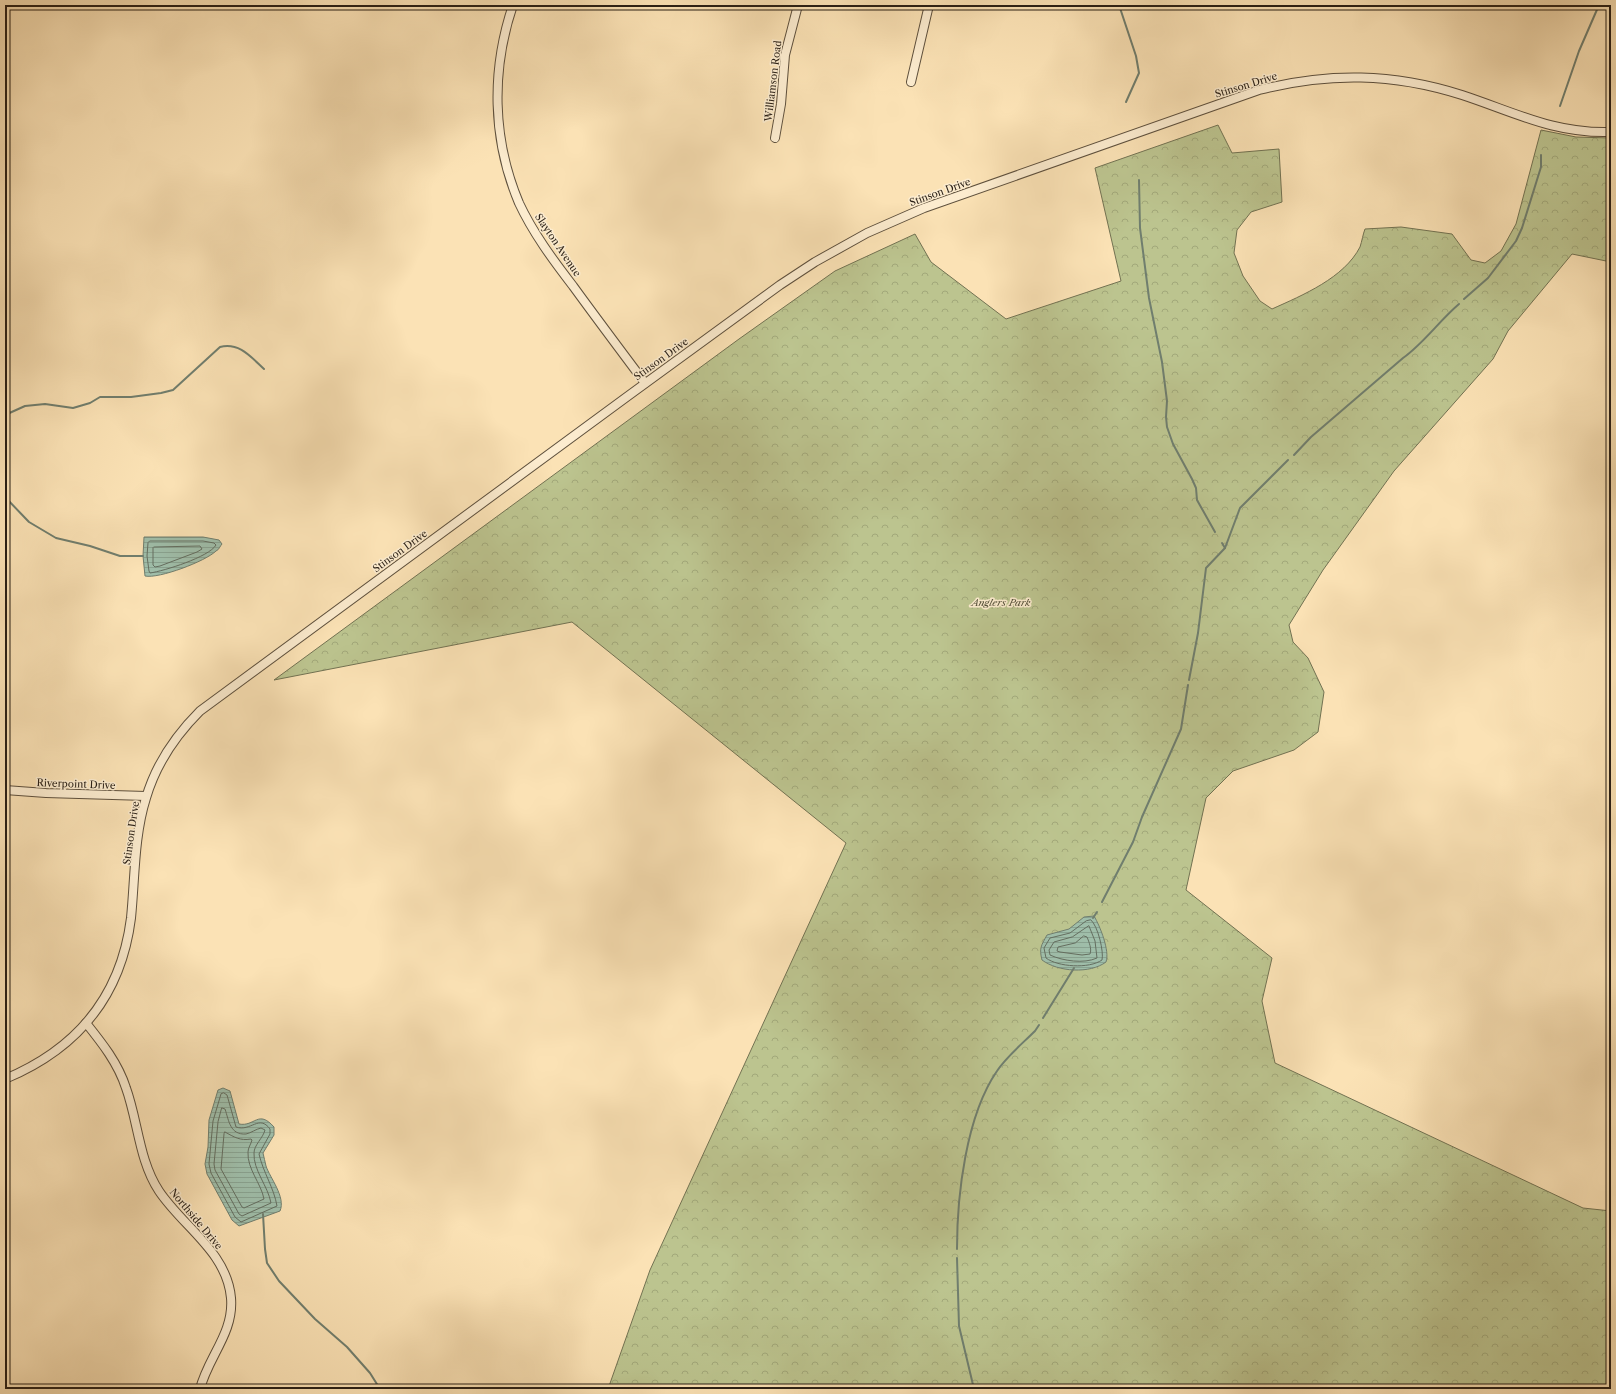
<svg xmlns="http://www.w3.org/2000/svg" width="1616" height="1394" viewBox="0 0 1616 1394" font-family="'Libre Caslon Text',serif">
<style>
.forest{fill:url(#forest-crowns);stroke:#727252}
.water{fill:url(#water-rules);stroke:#707e6e}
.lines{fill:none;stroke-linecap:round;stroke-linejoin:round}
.shore{stroke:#646e60;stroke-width:1}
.stream{stroke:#707e6e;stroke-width:2}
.minor-casing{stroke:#5e503d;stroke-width:10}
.minor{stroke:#fceccf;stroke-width:8}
.labels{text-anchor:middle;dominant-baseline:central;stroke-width:3;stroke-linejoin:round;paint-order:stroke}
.street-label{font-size:10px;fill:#291f15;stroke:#fceccf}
.park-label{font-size:10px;font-style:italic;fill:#55513a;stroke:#fceccf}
</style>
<defs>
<pattern id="forest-crowns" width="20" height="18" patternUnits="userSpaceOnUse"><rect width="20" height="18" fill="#bcc48f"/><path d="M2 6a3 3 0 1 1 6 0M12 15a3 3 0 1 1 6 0" fill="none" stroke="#a2a87a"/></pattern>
<pattern id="water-rules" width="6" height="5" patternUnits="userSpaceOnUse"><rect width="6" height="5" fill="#9fbeaa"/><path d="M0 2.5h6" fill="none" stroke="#89a391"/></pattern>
</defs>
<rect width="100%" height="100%" fill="#fbe2b5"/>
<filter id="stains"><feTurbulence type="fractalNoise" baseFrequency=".005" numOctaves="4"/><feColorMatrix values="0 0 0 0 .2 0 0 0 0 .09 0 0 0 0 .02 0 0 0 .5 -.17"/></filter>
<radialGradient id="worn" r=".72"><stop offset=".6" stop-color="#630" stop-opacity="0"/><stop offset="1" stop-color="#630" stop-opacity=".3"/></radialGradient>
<path class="forest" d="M1218 125 1232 153 1279 149 1282 202 1251 212 1237 230 1234 253 1243 276 1260 301 1272 309C1303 295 1344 278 1360 247 1362 241 1363 234 1365 229L1401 227 1452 234 1471 260 1485 263 1501 251 1516 224 1541 130 1576 137 1611 138V262L1572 254 1508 331 1493 359 1394 471 1323 570 1289 625 1293 642 1308 658 1324 692 1318 732 1294 750 1233 771 1206 798 1186 890 1272 958 1262 1001 1275 1063 1583 1208 1611 1211V1389H608L650 1270 846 843 572 622 274 680 739 339 835 271 915 234 931 262 1006 319 1121 281 1095 168Z"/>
<g class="water">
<path d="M144 537H203L219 540 222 544C220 546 219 550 216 551 206 561 159 579 145 576L143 556Z"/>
<path d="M1094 916C1100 926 1110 951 1106 962 1090 974 1058 972 1042 960 1039 948 1041 946 1047 935L1069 929 1084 917Z"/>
<path d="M223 1088 230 1091 239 1124C255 1127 258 1109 274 1127V1135L263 1153C264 1157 265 1162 266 1166 270 1178 286 1197 280 1211L239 1226 232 1220 207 1174 205 1164 208 1147 209 1120 218 1090Z"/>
</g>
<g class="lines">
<g class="shore">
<path d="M150 541H203L214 543 216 545C209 557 164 571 150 573L149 571 147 556 148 543Z"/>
<polygon points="154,547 200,546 202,549 197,552 160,566 155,567 153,565 153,548"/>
<path d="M1091 920C1098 926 1104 952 1102 960 1089 969 1058 967 1046 958L1044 948 1050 938 1070 933 1086 921Z"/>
<path d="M1089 926 1095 941 1097 958C1084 964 1063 961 1050 955L1049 950 1054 942 1072 937Z"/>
<path d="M1084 936 1087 937C1089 942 1092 949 1090 954L1082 955 1060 952 1057 951 1058 947 1075 943Z"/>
<path d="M224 1093 227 1095 236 1127C251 1132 259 1114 270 1129V1134L259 1154C263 1172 274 1188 277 1206L241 1222 235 1217 211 1173 209 1164 213 1121 221 1094Z"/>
<path d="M222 1108 225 1109C229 1121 230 1135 246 1134 251 1133 256 1129 261 1128L265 1130C263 1138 254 1145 254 1153 253 1170 268 1186 271 1203L242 1216 239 1214 215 1170 214 1164 218 1122Z"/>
<path d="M225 1132C234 1137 240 1141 251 1139L252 1140C251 1144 248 1148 248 1152 247 1169 261 1183 264 1199L244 1208 242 1207 221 1169 224 1134Z"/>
</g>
<g class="stream">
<polyline points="1119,5 1136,56 1139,73 1126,102"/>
<polyline points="1560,106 1579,51 1599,5"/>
<polyline points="1139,180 1140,228 1149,298 1162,362 1167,401 1166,417 1167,427 1173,444 1192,479 1196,488 1197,500 1215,532"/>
<polyline points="1464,299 1488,278 1516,241 1522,228 1541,167 1541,155"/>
<path d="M5 415 25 406 45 404 73 408 90 403 100 397H131L161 393 173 390 220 347C239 342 251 357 264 369"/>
<path d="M1294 455 1311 437 1403 358C1424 343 1439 321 1459 304"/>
<polyline points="5,497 29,522 56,538 90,546 120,556 143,556"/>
<polyline points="1222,543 1225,548"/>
<polyline points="1189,680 1198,633 1206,568 1225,548 1240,508 1288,460"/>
<polyline points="1102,902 1133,842 1142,817 1181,729 1188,685"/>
<polyline points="1093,918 1097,912"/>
<polyline points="1043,1018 1074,968"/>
<polyline points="263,1214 265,1249 267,1263 279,1281 315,1319 347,1347 370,1373 380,1389"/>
<path d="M957 1249C957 1195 966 1116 997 1071 1006 1057 1023 1043 1035 1031L1039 1025"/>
<polyline points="957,1258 959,1326 974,1389"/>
</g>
<defs>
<g id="minor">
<path d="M513 5C491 70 492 139 519 203 533 233 553 260 573 286 597 319 621 351 645 383"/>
<polyline points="911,82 929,5"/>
<polyline points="775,138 781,104 785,55 798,5"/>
<polyline points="5,790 46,793 146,796"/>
<path d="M86 1023C102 1043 118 1063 126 1088 138 1121 139 1161 159 1191 183 1227 227 1252 231 1298 234 1333 208 1357 200 1389"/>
<path d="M5 1079C77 1049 121 997 131 918 135 878 134 836 146 798 156 764 175 736 200 711L628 396 780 285 815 262 867 233 924 208 1259 90C1329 72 1393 73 1462 95 1514 112 1554 134 1611 132"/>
</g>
</defs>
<use href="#minor" class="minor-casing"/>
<use href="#minor" class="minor"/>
</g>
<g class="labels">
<g class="street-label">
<text transform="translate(773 81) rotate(-83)">Williamson Road</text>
<text transform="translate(1246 85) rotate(-17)">Stinson Drive</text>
<text transform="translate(940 192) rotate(-20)">Stinson Drive</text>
<text transform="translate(558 245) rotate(56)">Slayton Avenue</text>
<text transform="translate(661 359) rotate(-36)">Stinson Drive</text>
<text transform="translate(400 551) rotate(-36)">Stinson Drive</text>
<text transform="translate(76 784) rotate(2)">Riverpoint Drive</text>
<text transform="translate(131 833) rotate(-82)">Stinson Drive</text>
<text transform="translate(196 1219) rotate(50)">Northside Drive</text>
</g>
<g class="park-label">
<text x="1001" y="602">Anglers Park</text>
</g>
</g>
<rect width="1616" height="1394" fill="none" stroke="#fbe2b5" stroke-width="20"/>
<rect x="6" y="6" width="1604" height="1382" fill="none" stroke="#291f15" stroke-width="2"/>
<rect x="10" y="10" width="1596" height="1374" fill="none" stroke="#291f15"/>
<rect width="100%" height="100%" filter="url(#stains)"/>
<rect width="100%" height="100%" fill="url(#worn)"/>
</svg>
